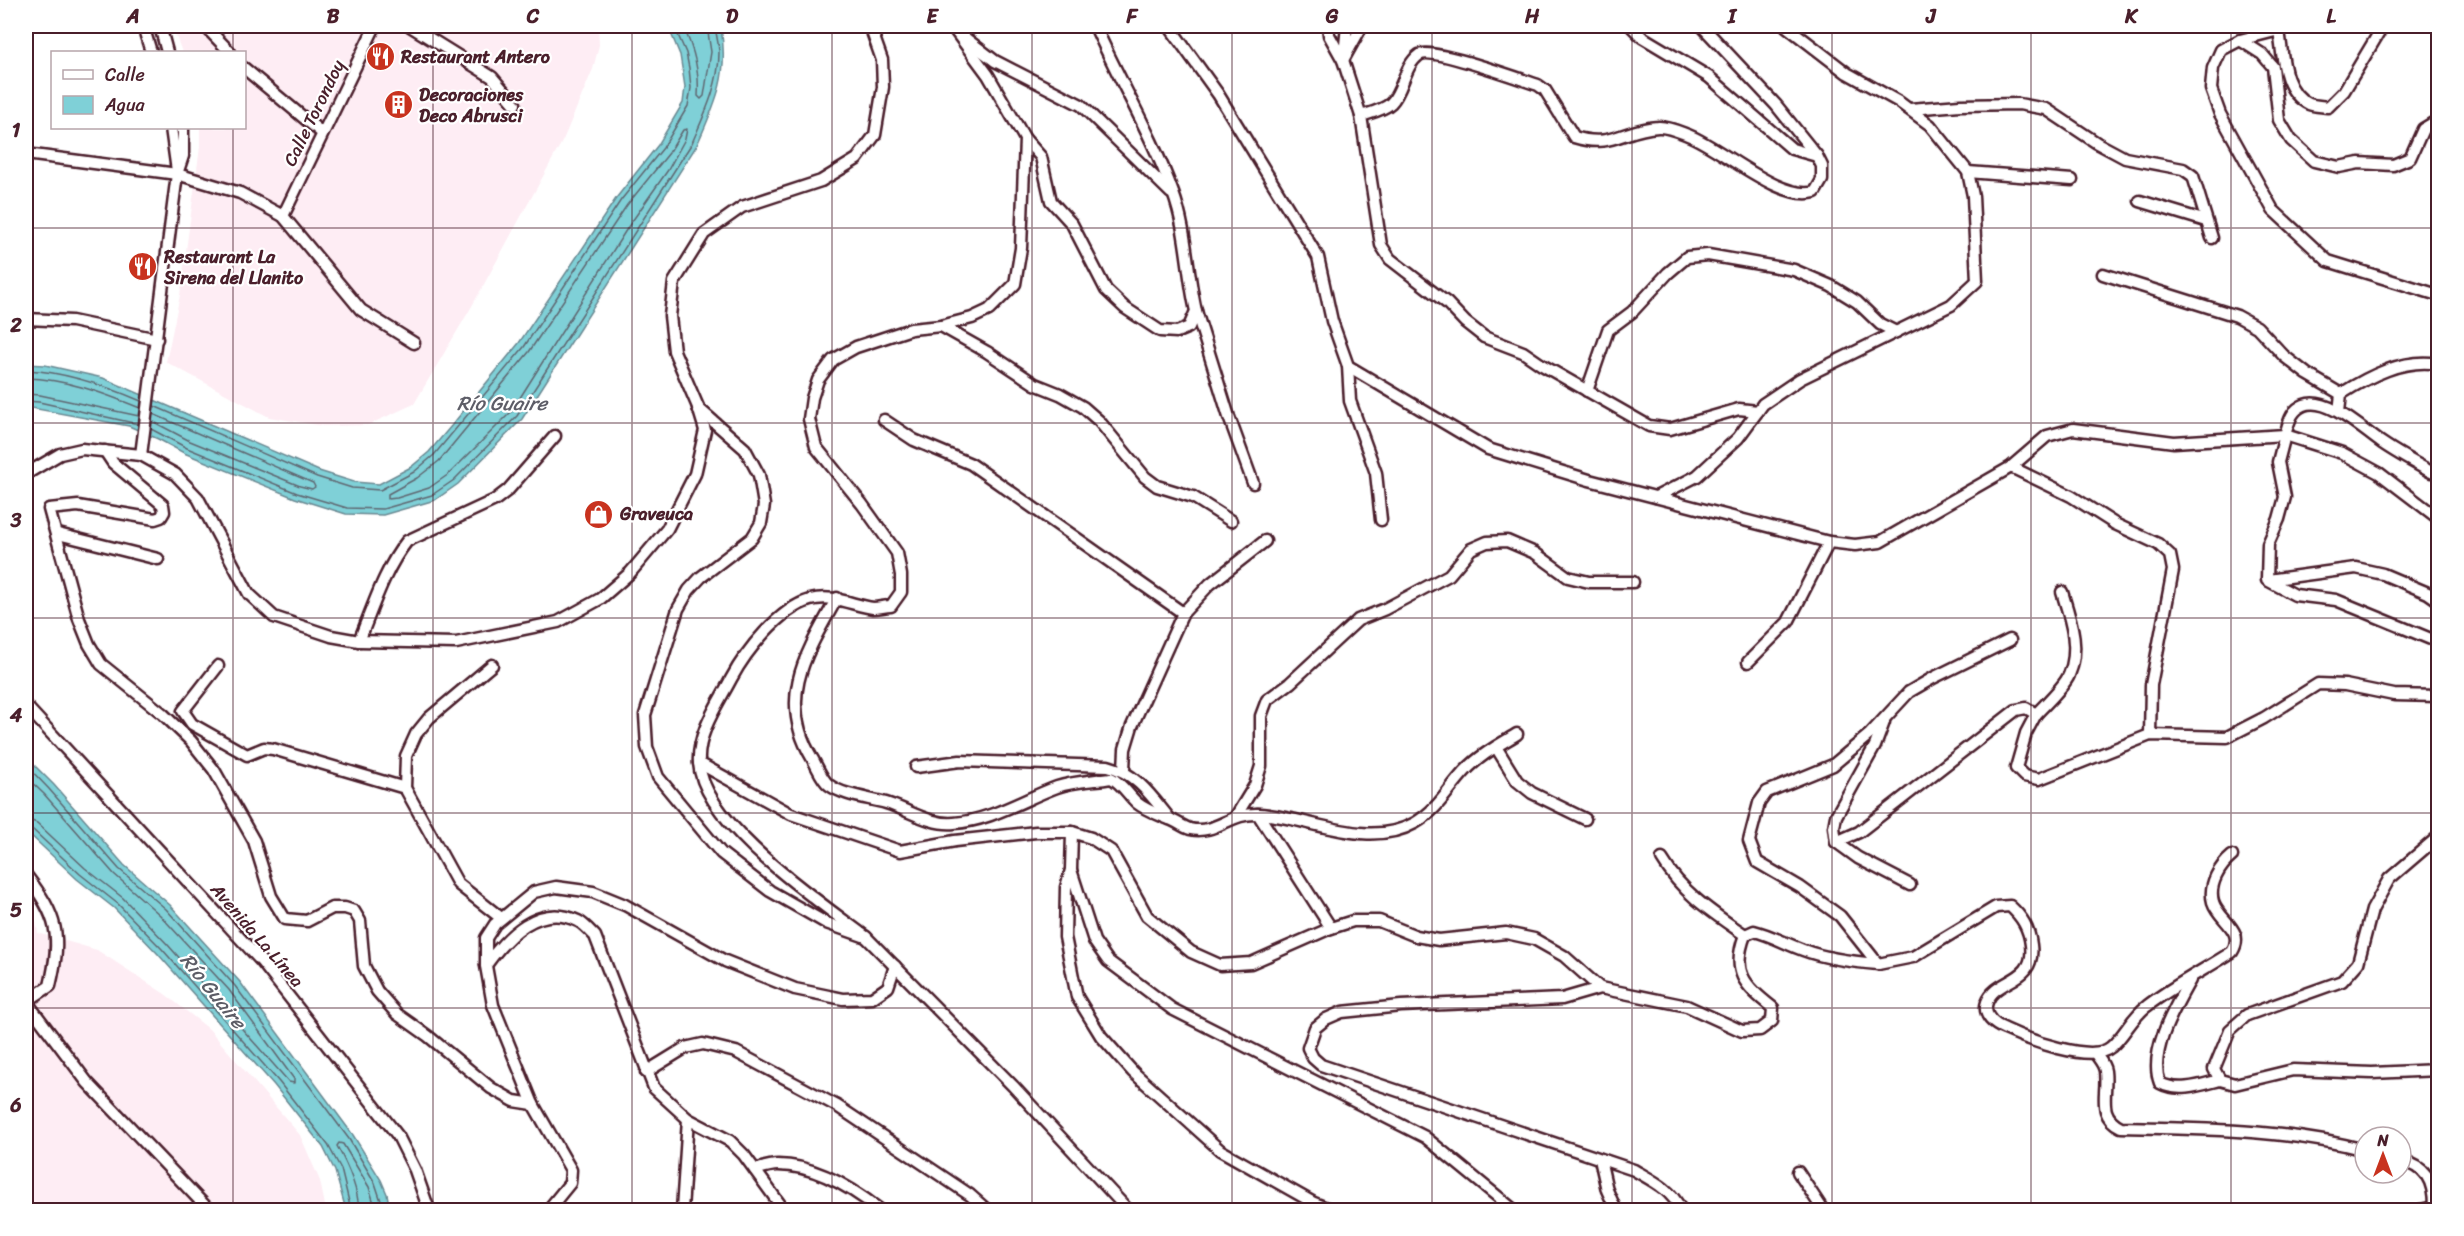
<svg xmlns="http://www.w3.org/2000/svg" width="2464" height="1236" viewBox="0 0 2464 1236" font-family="Sriracha,sans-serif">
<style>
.built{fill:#feedf4}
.water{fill:#7fd0d7;stroke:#6a8992;stroke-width:1.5}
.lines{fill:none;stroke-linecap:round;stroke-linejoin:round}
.shore{stroke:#5f6670;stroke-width:1.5}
.street-casing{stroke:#4a1f2b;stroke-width:15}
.street{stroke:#fff;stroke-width:10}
.grid{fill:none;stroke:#4a1f2b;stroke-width:1.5;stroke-opacity:0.55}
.labels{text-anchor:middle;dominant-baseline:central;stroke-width:4.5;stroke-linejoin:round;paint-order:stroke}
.poi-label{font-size:18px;font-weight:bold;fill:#4a1f2b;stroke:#fff;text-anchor:start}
.street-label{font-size:18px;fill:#4a1f2b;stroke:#fff}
.water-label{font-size:20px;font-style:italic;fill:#5d5d67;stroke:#fff}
.neatline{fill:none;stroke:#4a1f2b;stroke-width:2}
.grid-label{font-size:20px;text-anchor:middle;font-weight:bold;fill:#4a1f2b}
</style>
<rect width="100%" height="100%" fill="#fff"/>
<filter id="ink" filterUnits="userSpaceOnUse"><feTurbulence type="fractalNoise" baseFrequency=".0167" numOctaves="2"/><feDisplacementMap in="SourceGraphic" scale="12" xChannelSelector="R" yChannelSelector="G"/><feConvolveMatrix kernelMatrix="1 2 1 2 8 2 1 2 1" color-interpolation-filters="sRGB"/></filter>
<g filter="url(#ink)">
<g class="built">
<polygon points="172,26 598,26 599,45 593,69 563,140 472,306 414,404 368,425 323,426 269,417 166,362 180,295 200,147 200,128 244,128 244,52 182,52"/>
<polygon points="26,904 36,922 38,933 97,950 165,994 209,1029 300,1135 320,1181 326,1210 26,1210"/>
</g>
<g class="water">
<path d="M668 26H720L721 28C729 75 716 102 697 145L522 419 458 484 435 500 383 515 346 514 295 498 184 453 158 439 129 426 26 407V364L45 365 103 378 319 471 354 482 379 484 411 467 429 452 452 425 519 343 617 197 658 145 683 103 685 87 680 55Z"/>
<polygon points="26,757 54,785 124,865 170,905 240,982 353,1135 381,1180 387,1194 390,1210 346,1210 335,1171 323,1147 274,1085 158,954 114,908 77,879 26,831"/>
</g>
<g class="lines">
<g class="shore">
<path d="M683 26C693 47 700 72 698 96L701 99 704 96 711 52 707 26"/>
<polygon points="687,129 685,139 668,170 628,227 511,412 449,474 429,488 397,498 388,499 388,494 417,478 439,461 529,352 627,205 669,153 683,130"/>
<path d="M26 370C66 372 104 385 141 401"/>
<path d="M26 378C66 379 103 393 140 408"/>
<polyline points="26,394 40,395 139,416"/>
<polyline points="26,401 39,402 138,424"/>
<polyline points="154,406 317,477 352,488 380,490 414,472 434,455 524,347 621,200 663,148 688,106 691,88 689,68 686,53 674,26"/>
<polyline points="152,421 190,441 300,486 312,489 315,487 313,483 153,414"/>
<path d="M151 429 187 448 297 493 347 508 383 509 432 495 454 480 517 416 692 143C704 115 719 85 719 53 719 44 716 35 715 26"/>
<polyline points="26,765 49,789 119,869 166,909 235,986 349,1139 375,1183 384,1210"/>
<polyline points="26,777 44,794 114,874 160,915 229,990 294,1079 294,1083 289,1082 168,945 123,898 85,868 37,823 26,819"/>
<polyline points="26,827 32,829 80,874 118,904 162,949 279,1082 328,1145 341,1169 351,1210"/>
<path d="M359 1210C358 1188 348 1166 337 1146L339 1143 343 1144 369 1187 376 1210"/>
</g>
<defs>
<g id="street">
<polyline points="143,26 151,52"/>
<polyline points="160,26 167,52"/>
<polyline points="205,26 230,52"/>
<polyline points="410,26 492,77 515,104"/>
<path d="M1169 26 1218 94 1318 257 1332 321 1348 366 1488 449 1589 480 1829 542 1855 545 1880 542 2011 467 2047 436 2073 429 2174 442 2285 435C2289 422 2291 410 2304 405 2328 396 2364 431 2382 443 2398 454 2415 463 2431 472H2438"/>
<path d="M1328 26 1329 35 1343 60 1361 116C1370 113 1384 110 1391 103 1403 91 1404 66 1419 55 1431 47 1520 79 1538 85L1545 90 1574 137C1612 149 1623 129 1658 127 1667 126 1680 132 1688 135 1722 148 1780 202 1815 192L1822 180V166L1817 156 1776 105 1702 26"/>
<polyline points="1631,26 1642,37 1709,77 1792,149 1817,156"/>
<path d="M2275 26 2279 30C2283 55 2282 91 2309 104 2314 106 2322 106 2328 107L2344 91 2383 26"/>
<polyline points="2279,30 2240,40 2221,50 2213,68 2211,89 2220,114 2273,210 2328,261 2438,295"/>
<polyline points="965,38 995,61 1081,105 1171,193"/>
<polyline points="2240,40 2262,54 2273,67 2279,120 2291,140 2314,161 2339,167 2359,163 2393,165 2410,158 2423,129 2438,120"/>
<polyline points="1344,55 1347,26"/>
<polyline points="1343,60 1362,26"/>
<polyline points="244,68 322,133"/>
<polyline points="1910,109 1960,105 2019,104 2046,109 2097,143 2125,158 2183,169 2193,176 2212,238"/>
<polyline points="1361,116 1381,245 1390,259 1447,303 1465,322 1484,337 1523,352 1542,365 1649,426 1670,429 1739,409 1758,411"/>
<polyline points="171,128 177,171"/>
<path d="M1025 139 1041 157 1051 201 1072 224 1106 290 1125 308 1160 331 1177 332 1189 327 1196 311C1187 273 1187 230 1173 193 1152 135 1120 82 1095 26"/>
<polyline points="26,154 177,174 240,193 283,216 361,310 414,343"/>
<polyline points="1968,172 2072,180"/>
<polyline points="2140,201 2206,221"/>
<polyline points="283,216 375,26"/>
<polyline points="2103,274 2237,316 2257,327 2284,356 2307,374 2341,394"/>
<polyline points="1196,311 1229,417 1253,483"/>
<polyline points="26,319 72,321 157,339"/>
<polyline points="941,326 987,352 1035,384 1060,394 1083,407 1099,421 1145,477 1157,486 1193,497 1231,521"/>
<polyline points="1348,366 1350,401 1376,473 1381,520"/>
<polyline points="1587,391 1608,330 1632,312 1668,273 1687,257 1708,255 1794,270 1831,286 1857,302 1880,324 1896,332"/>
<polyline points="698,408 745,449 759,475 764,505 761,523 752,538 701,577 689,590 678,609 645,715 647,747 658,777 721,853 770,891 826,923 866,937 1013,1086 1128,1210"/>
<path d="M2339 412 2341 394C2369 376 2404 358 2438 364"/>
<polyline points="884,420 914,440 971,464 1183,613"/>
<polyline points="105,451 113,463 163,505 164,512 161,517 155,519 78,506 49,509 79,619 89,644 101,664 163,714 191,741 214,770 254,841 271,896 285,919 307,921 332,908 345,908 354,911 360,921 364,966 377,991 397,1014 428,1036 491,1088 514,1101 533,1104"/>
<polyline points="141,455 177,174 183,156 183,128"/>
<polyline points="2011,467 2071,496 2115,524 2158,544 2170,555 2173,570 2151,685 2150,735"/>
<polyline points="26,474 60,454 82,449 141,455 175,474 198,498 249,594 274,617 331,636 359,641 456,643 558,622 600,599 630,573 667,529 695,474 705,430 698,407 674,351 670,316 674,282 704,234 742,207 821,181 857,159 875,135 883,87 882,60 870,26"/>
<polyline points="1656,497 1697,476 1738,438 1763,404 1800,379 1951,305 1977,281 1973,196 1968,172 1930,125 1899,102 1847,73 1786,26"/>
<polyline points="2438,518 2379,473 2342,453 2285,435 2278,462 2285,497 2279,519 2268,544 2267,580 2295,595 2336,600 2438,642"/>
<polyline points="58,534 158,559"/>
<polyline points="2268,580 2356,568 2383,574 2428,593 2438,600"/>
<path d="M837 598C807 652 776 698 812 758 817 766 822 780 829 785 844 796 869 798 886 803 909 810 930 825 954 823 990 821 1024 799 1057 787 1074 781 1094 781 1111 778 1122 783 1128 795 1137 803 1147 811 1158 814 1169 819 1176 821 1183 827 1190 829 1216 835 1230 812 1259 814 1309 817 1367 850 1415 823 1438 810 1448 789 1465 771 1480 755 1499 745 1517 734"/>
<path d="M359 641C373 607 384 570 407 541L495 500 508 490 555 436"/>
<polyline points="1748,662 1788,622 1829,542"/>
<polyline points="492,665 429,718 416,734 406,756 405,788 458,884 501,918"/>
<polyline points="218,666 183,711 192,724 247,755 264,748 273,749 405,788"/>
<polyline points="26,706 261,961 398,1136 415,1170 429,1210"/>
<path d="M2036 714C2045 704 2064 687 2069 675 2081 648 2070 618 2062 592"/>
<polyline points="1884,722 1875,746 1836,816 1834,827 1836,842 1859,832 2016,710 2026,708 2036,714 2026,733 2016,768 2024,776 2039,779 2150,735 2227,737 2264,718 2318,684 2345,685 2394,695 2438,696"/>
<polyline points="1496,747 1517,781 1532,793 1585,819"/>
<path d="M699 763 791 814 900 851 955 841 1036 832H1072L1091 838 1111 851 1147 916 1191 952 1220 965 1251 963 1331 928 1353 921H1379L1416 936 1439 940 1506 933 1534 939 1564 956 1600 988 1562 999 1401 1006 1342 1012 1326 1019 1315 1028 1308 1048 1313 1058 1321 1065 1634 1170C1653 1181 1671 1189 1681 1210"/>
<path d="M916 767 960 761 1108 766C1136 773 1152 797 1170 819"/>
<polyline points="1124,770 1125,749 1132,726 1183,613 1210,584 1265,541"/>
<polyline points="1258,814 1331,928"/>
<polyline points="1236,816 1255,785 1261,766 1261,716 1267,700 1290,683 1358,620 1385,609 1449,575 1471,549 1487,542 1507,541 1535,553 1568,577 1589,582 1633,582"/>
<polyline points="1072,832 1071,870 1094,941 1108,961 1172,1009 1425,1137 1514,1210"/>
<polyline points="2438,837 2389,879 2372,910 2358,963 2342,981 2247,1015 2230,1030 2214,1069 2220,1080 2235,1084 2293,1070 2372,1073 2438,1070"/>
<polyline points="1836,842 1858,858 1910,885"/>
<path d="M1662 859C1682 893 1713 913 1745 935"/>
<polyline points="1071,870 1066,887 1065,937 1077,997 1101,1036 1133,1072 1220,1150 1314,1203 1332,1210"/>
<path d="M26 875C58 917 62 935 50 986L27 1001"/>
<path d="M866 937C820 902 703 824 699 763 697 733 718 704 731 679 746 651 779 609 810 600 833 594 852 605 873 608 879 608 885 606 891 606L901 592V575L897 553 862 504 816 447 809 419 812 398 818 380 833 360 856 347 911 329 941 326 972 318 989 310 1015 284 1021 248 1025 139 988 75 954 29"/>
<path d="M1878 964 1913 957 1996 907 2010 906C2022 917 2029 928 2031 945 2036 984 1996 977 1987 1002 1982 1016 1995 1025 2005 1029 2026 1039 2092 1064 2111 1047 2124 1036 2132 1017 2147 1006 2173 986 2204 970 2232 952 2246 930 2219 921 2213 902 2208 884 2220 866 2232 856"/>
<path d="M486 965C507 936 539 902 578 921 584 924 590 931 595 936L654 1088 688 1119 730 1141 744 1155 784 1210"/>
<path d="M2190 980C2175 1007 2148 1052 2160 1083 2178 1093 2201 1085 2220 1080"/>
<path d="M1600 988 1687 1006 1742 1031 1760 1030 1772 1021 1773 1008C1744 985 1731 972 1745 935L1754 931C1771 935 1786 944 1803 950 1827 959 1853 962 1878 964L1840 916 1800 887 1757 862 1749 841 1759 803 1767 792 1833 765 1870 734 1909 692 1933 678 2010 640"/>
<polyline points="26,1001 87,1082 209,1210"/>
<path d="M2095 1053C2099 1059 2104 1064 2105 1071 2108 1094 2096 1115 2121 1127 2202 1129 2286 1129 2365 1150"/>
<polyline points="646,1072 685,1048 703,1044 736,1052 837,1106 970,1195 987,1210"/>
<polyline points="1600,1159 1607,1190 1616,1210"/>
<path d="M2401 1160C2426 1167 2434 1180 2434 1207"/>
<path d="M755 1170C762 1168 770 1165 778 1165 814 1165 852 1188 880 1210"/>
<polyline points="1798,1172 1823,1210"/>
<polyline points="548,1210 570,1183 571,1170 533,1104 493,1005 486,966 486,938 495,924 534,892 556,887 593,892 625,905 725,961 795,989 843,999 872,998 888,987 895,966"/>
<polyline points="682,1210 688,1119"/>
<polyline points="2420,1210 2438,1206"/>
</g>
</defs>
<use href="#street" class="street-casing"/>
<use href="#street" class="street"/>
</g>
</g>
<path class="grid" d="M233 26V52M433 26V1210M632 26V1210M832 26V1210M1032 26V1210M1232 26V1210M1432 26V1210M1632 26V1210M1832 26V1210M2031 26V1210M2231 26V1210M233 128V1210M26 228H2438M26 423H2438M26 618H2438M26 813H2438M26 1008H2438"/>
<defs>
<symbol id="restaurant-disc" viewBox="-11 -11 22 22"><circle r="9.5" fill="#c8321e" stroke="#fff"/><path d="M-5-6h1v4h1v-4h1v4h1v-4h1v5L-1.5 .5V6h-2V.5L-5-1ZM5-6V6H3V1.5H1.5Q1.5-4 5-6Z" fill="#fff"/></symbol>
<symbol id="building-disc" viewBox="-11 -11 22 22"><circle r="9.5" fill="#c8321e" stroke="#fff"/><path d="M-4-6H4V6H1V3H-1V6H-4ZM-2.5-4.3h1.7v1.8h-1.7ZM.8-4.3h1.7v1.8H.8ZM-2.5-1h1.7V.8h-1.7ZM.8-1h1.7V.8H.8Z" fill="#fff"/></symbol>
<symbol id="shop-disc" viewBox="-11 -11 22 22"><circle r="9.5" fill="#c8321e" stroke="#fff"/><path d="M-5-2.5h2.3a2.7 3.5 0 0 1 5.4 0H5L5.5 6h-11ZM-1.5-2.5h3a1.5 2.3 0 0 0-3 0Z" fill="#fff"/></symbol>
</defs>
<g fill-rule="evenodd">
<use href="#restaurant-disc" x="364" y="40" width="33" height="33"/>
<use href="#building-disc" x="382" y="88" width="33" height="33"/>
<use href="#restaurant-disc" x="126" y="250" width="33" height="33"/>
<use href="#shop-disc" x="582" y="498" width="33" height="33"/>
</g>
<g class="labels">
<g class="poi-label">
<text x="401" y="57">Restaurant Antero</text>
<text x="419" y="95">Decoraciones<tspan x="419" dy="21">Deco Abrusci</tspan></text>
<text x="164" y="257">Restaurant La<tspan x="164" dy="21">Sirena del Llanito</tspan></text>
<text x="620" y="514">Graveuca</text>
</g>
<g class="street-label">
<text transform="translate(314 113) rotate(-64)">Calle Torondoy</text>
<text transform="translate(257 935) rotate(49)">Avenida La Línea</text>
</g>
<g class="water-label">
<text x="502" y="403">Río Guaire</text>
<text transform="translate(213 991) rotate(51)">Río Guaire</text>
</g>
</g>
<rect width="2464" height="1236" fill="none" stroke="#fff" stroke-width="66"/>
<rect x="51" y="51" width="195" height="78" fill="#ffffff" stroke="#b7a5aa" stroke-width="1.5"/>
<rect x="63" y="70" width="30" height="9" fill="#ffffff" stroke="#b7a5aa" stroke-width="1.5"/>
<text x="105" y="81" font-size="18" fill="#4a1f2b">Calle</text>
<rect x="63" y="96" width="30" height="18" fill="#7fd0d7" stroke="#b7a5aa" stroke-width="1.5"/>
<text x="105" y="111" font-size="18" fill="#4a1f2b">Agua</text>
<g transform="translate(2383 1155)"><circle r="28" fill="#ffffff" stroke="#b7a5aa" stroke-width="1.5"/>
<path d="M0-4.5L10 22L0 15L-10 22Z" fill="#c8321e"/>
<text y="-9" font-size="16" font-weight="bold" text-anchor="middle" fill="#4a1f2b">N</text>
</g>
<rect x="33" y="33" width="2398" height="1170" class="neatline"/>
<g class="grid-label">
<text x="133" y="23">A</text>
<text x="333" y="23">B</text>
<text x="533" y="23">C</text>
<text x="732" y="23">D</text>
<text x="932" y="23">E</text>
<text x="1132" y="23">F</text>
<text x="1332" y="23">G</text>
<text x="1532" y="23">H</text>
<text x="1732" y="23">I</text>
<text x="1931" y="23">J</text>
<text x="2131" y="23">K</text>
<text x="2331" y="23">L</text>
<text x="16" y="137">1</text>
<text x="16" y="332">2</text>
<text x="16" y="527">3</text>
<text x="16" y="722">4</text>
<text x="16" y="917">5</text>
<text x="16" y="1112">6</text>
</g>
</svg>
